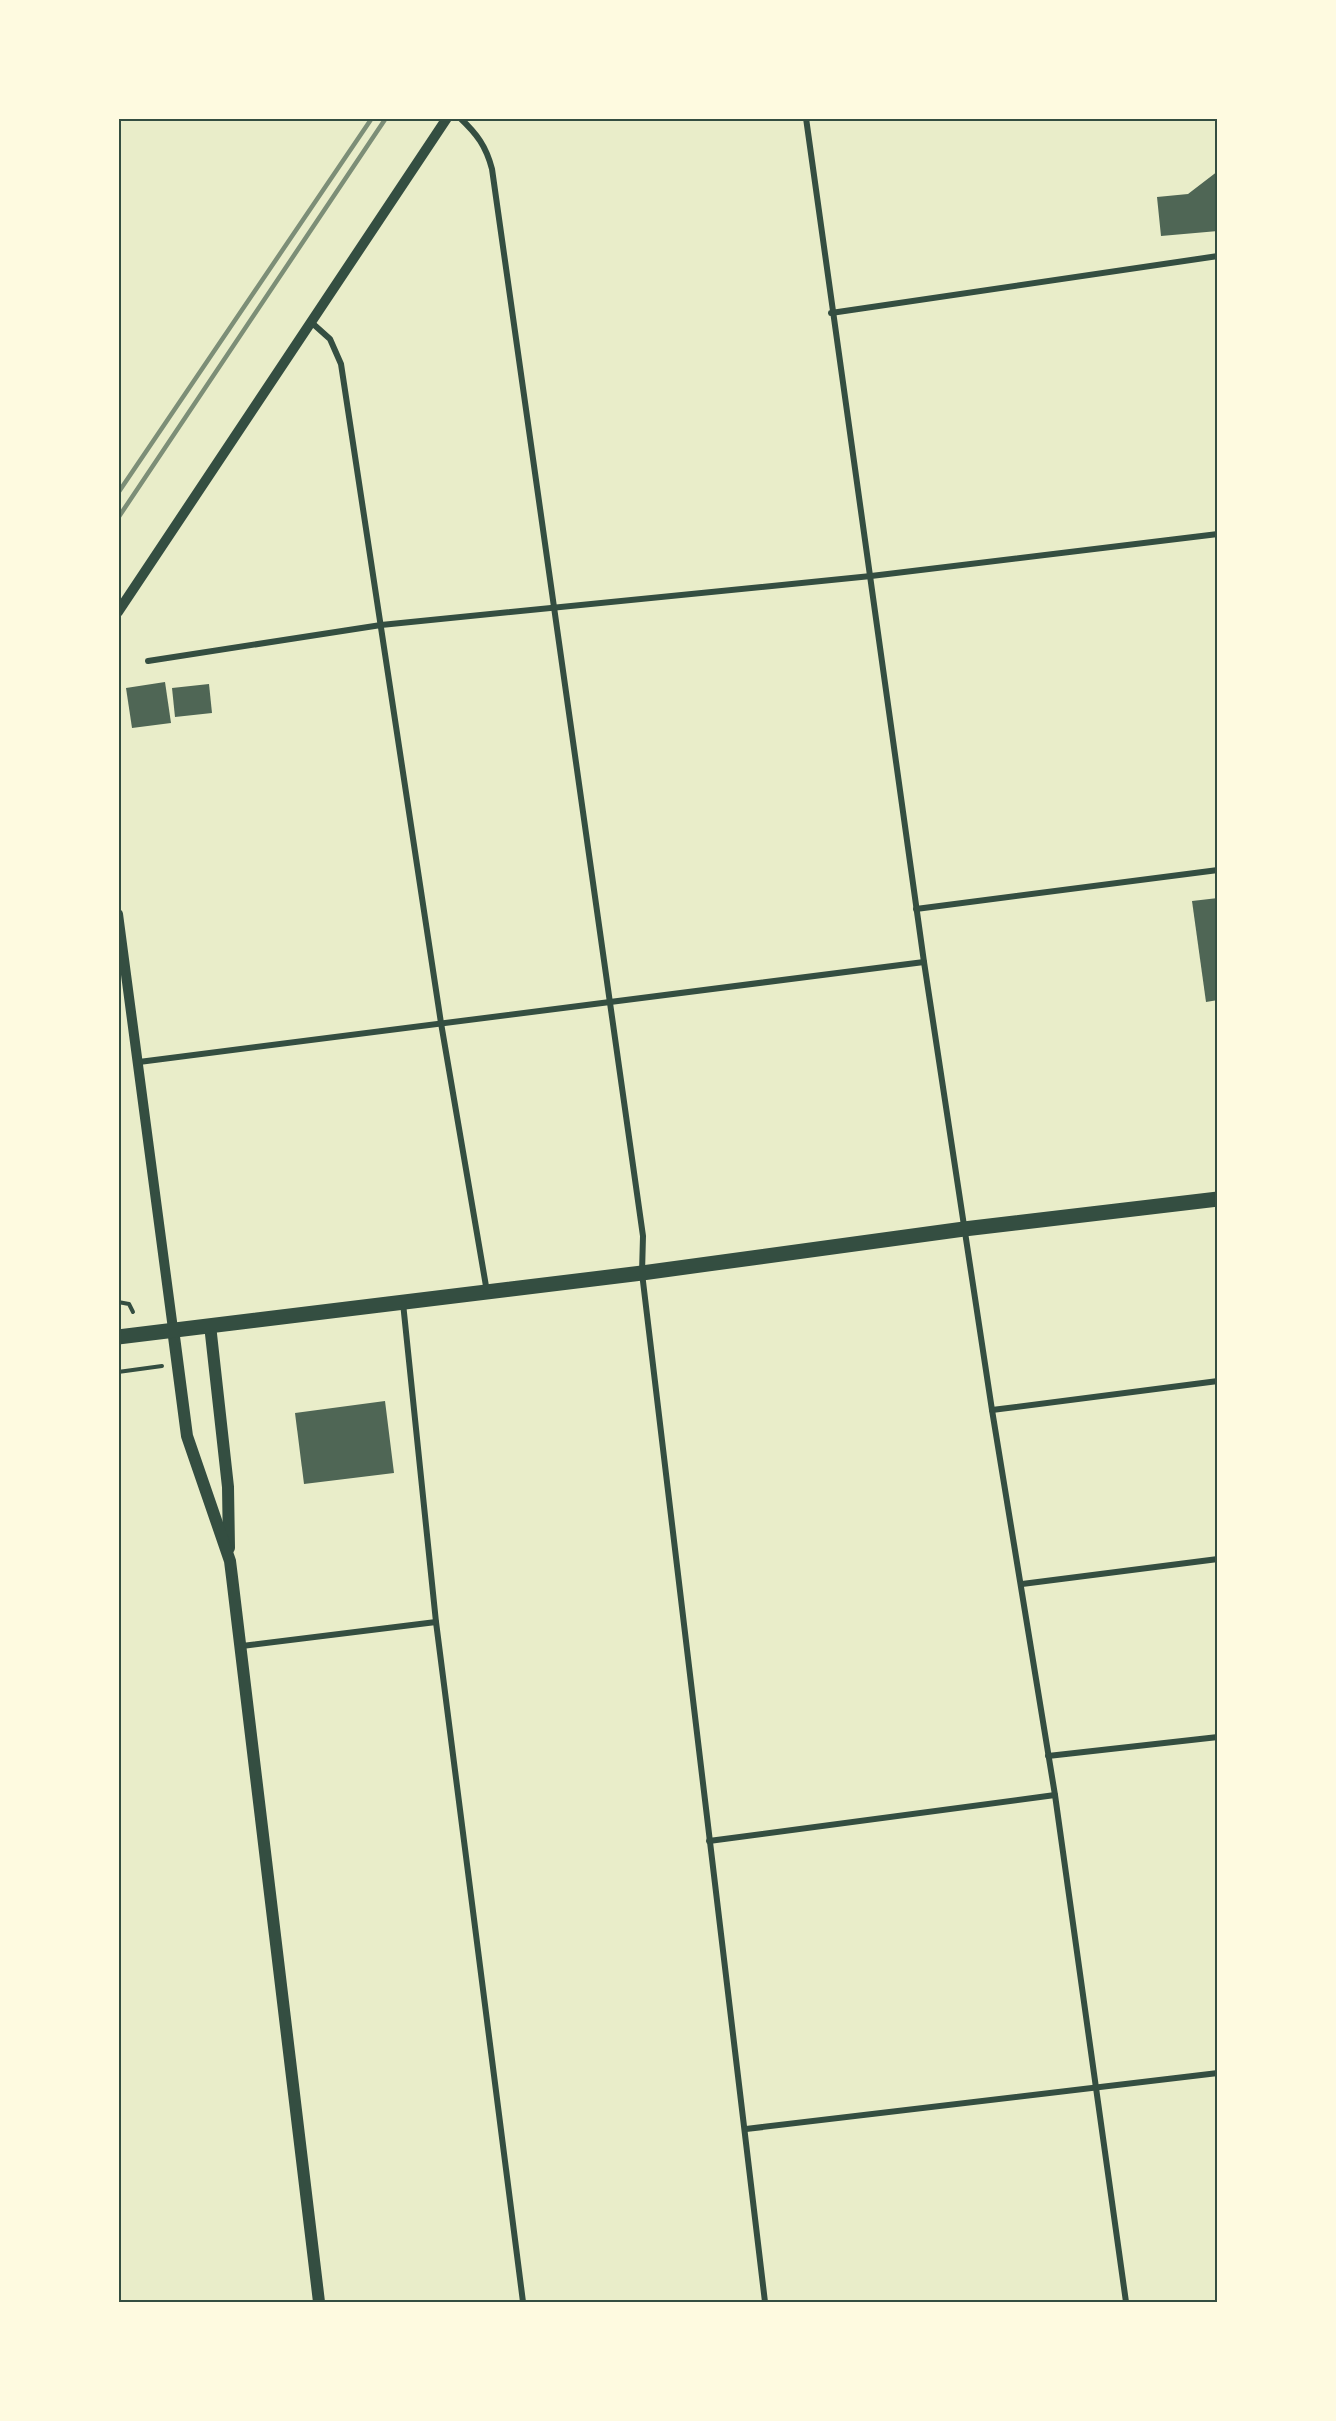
<svg xmlns="http://www.w3.org/2000/svg" width="1336" height="2421" viewBox="0 0 1336 2421" font-family="Inter,sans-serif">
<style>
.building{fill:#4f6655}
.lines{fill:none;stroke-linecap:round;stroke-linejoin:round}
.path{stroke:#344e41;stroke-width:4}
.minor{stroke:#344e41;stroke-width:6}
.tertiary{stroke:#344e41;stroke-width:10}
.secondary{stroke:#344e41;stroke-width:12}
.primary{stroke:#344e41;stroke-width:15}
.rail{stroke:#7c8e77;stroke-width:4.5}
.neatline{fill:none;stroke:#344e41;stroke-width:2}
</style>
<rect width="100%" height="100%" fill="#e9edc9"/>
<g class="building">
<polygon points="1218,171 1218,231 1161,236 1157,197 1188,194"/>
<polygon points="165,682 171,723 132,728 126,688"/>
<polygon points="209,684 212,713 175,717 172,688"/>
<polygon points="1218,898 1218,1000 1206,1002 1192,901"/>
<polygon points="385,1401 394,1473 304,1484 295,1413"/>
</g>
<g class="lines">
<g class="path">
<polyline points="118,1302 129,1304 133,1312"/>
<polyline points="118,1372 162,1366"/>
<polyline points="118,2171 118,2175"/>
</g>
<g class="minor">
<path d="M460 118C477 134 486 146 492 169L643 1236 642 1273 765 2302"/>
<polyline points="806,118 924,962 992,1410 1055,1795 1126,2302"/>
<polyline points="831,313 1218,256"/>
<polyline points="311,322 330,339 341,364 441,1023 487,1292"/>
<polyline points="148,661 381,625 871,576 1218,534"/>
<polyline points="916,909 1218,870"/>
<polyline points="139,1062 924,962"/>
<polyline points="403,1303 436,1622 523,2302"/>
<polyline points="992,1410 1218,1381"/>
<polyline points="1022,1584 1218,1559"/>
<polyline points="242,1646 436,1622"/>
<polyline points="1048,1756 1218,1737"/>
<polyline points="709,1841 1055,1795"/>
<polyline points="746,2129 1218,2073"/>
</g>
<g class="tertiary">
<polyline points="118,612 447,118"/>
<polyline points="118,914 173,1329"/>
</g>
<g class="secondary">
<polyline points="210,1325 228,1487 229,1548"/>
<polyline points="173,1329 187,1436 230,1561 232,1577 319,2302"/>
</g>
<polyline class="primary" points="118,1337 642,1273 964,1229 1218,1199"/>
<g class="rail">
<polyline points="118,493 372,118"/>
<polyline points="118,518 386,118"/>
</g>
</g>
<rect width="1336" height="2421" fill="none" stroke="#fefae0" stroke-width="240"/>
<rect x="120" y="120" width="1096" height="2181" class="neatline"/>
</svg>
